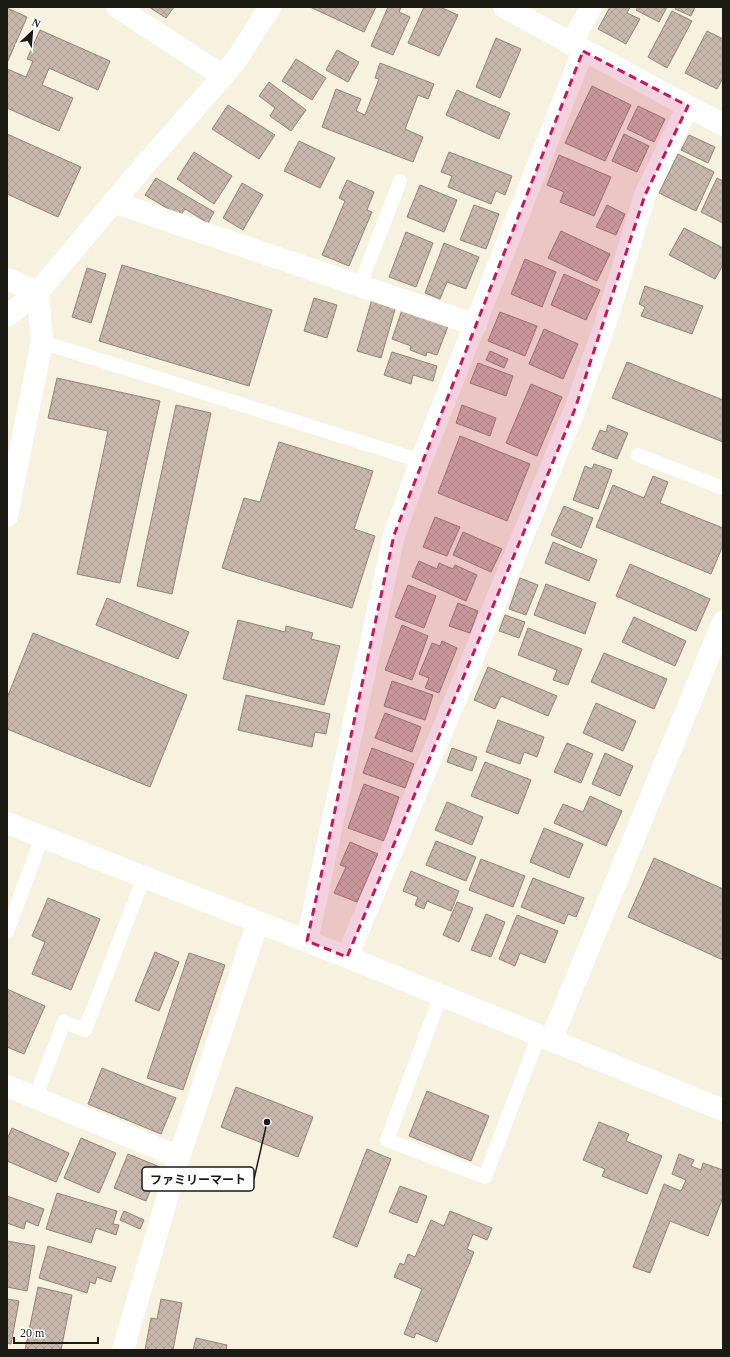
<svg xmlns="http://www.w3.org/2000/svg" width="730" height="1357" viewBox="0 0 730 1357" font-family="'Times New Roman','Noto Sans JP',serif">
<style>
.building{fill:url(#building-cross-hatch);stroke:#938379}
.lines{fill:none;stroke-linecap:round;stroke-linejoin:round}
.lane{stroke:#fff;stroke-width:14}
.street{stroke:#fff;stroke-width:22}
.secondary{stroke:#fff;stroke-width:22}
.marked{fill:#c2185b;fill-opacity:0.2;stroke:#c2185b;stroke-width:3;stroke-dasharray:8 5;stroke-linejoin:round}
.leader{fill:none;stroke:#1b1a13;stroke-width:1.5}
.callout-dot{fill:#1b1a13;stroke:#fff;stroke-width:1.5}
.callout{fill:#fff;stroke:#1b1a13;stroke-width:1.5}
.callout-label{font-size:12px;text-anchor:middle;font-weight:bold;fill:#1b1a13}
</style>
<defs>
<pattern id="building-cross-hatch" width="8" height="8" patternUnits="userSpaceOnUse"><rect width="8" height="8" fill="#c8b7ac"/><path d="M0 0l8 8M0 8l8-8" fill="none" stroke="#ab9d93"/></pattern>
</defs>
<rect width="100%" height="100%" fill="#f6f2df"/>
<g class="building">
<polygon points="149,7 174,7 166,18"/>
<polygon points="310,7 376,7 364,32"/>
<polygon points="388,7 401,7 399,12 410,17 393,55 371,46"/>
<polygon points="424,7 440,7 458,15 439,56 408,43"/>
<polygon points="610,7 630,7 627,13 640,19 626,44 598,29"/>
<polygon points="638,7 667,7 659,22 636,10"/>
<polygon points="676,7 695,7 691,16 675,9"/>
<polygon points="7,8 27,17 7,63"/>
<polygon points="672,11 692,21 667,68 648,57"/>
<polygon points="40,30 110,61 98,90 49,68 42,85 73,98 59,131 7,108 7,69 26,77 33,61 27,59"/>
<polygon points="707,31 723,39 723,78 717,89 685,73"/>
<polygon points="496,38 521,49 500,98 476,87"/>
<polygon points="337,50 359,62 348,82 326,70"/>
<polygon points="296,59 326,78 312,100 282,81"/>
<polygon points="380,63 434,84 428,99 418,95 405,129 423,137 413,162 322,127 336,89 361,99 356,111 365,115 379,79 375,78"/>
<polygon points="269,82 306,110 291,131 270,116 275,108 259,96"/>
<polygon points="592,86 631,105 605,161 565,143"/>
<polygon points="457,90 510,113 499,139 446,115"/>
<polygon points="228,105 275,135 259,159 212,129"/>
<polygon points="638,106 665,119 654,142 627,129"/>
<polygon points="7,134 81,167 58,217 7,194"/>
<polygon points="624,134 649,146 637,172 612,161"/>
<polygon points="689,135 715,147 708,163 681,150"/>
<polygon points="299,141 335,158 320,188 284,171"/>
<polygon points="194,152 232,176 214,204 177,179"/>
<polygon points="449,152 512,176 505,195 496,191 491,204 448,187 452,176 441,172"/>
<polygon points="678,154 714,172 696,211 659,193"/>
<polygon points="559,155 611,177 594,216 560,202 564,192 547,185"/>
<polygon points="156,178 214,212 208,223 185,209 180,216 145,195"/>
<polygon points="717,178 723,181 723,223 701,212"/>
<polygon points="347,180 374,192 367,210 372,212 349,266 322,255 345,201 339,198"/>
<polygon points="242,183 263,195 243,230 223,218"/>
<polygon points="420,185 457,200 444,232 407,217"/>
<polygon points="474,205 499,214 486,249 460,240"/>
<polygon points="607,205 625,214 616,235 596,227"/>
<polygon points="684,228 723,248 723,265 715,279 669,255"/>
<polygon points="561,231 610,254 597,281 548,258"/>
<polygon points="406,232 433,243 416,287 389,277"/>
<polygon points="444,243 479,257 466,289 447,282 440,299 425,293"/>
<polygon points="525,259 556,272 542,307 511,294"/>
<polygon points="122,265 272,310 249,386 99,341"/>
<polygon points="87,268 106,274 91,323 72,317"/>
<polygon points="564,274 600,290 586,320 551,305"/>
<polygon points="645,286 703,306 692,334 641,316 645,307 639,304"/>
<polygon points="314,298 337,305 327,338 304,331"/>
<polygon points="372,299 396,306 381,358 357,351"/>
<polygon points="402,310 448,326 437,355 427,352 426,356 410,350 411,346 392,339"/>
<polygon points="500,312 537,326 525,356 488,341"/>
<polygon points="544,329 578,344 563,379 529,364"/>
<polygon points="490,351 508,359 504,368 486,360"/>
<polygon points="392,352 437,366 433,381 413,375 411,384 384,375"/>
<polygon points="627,362 723,400 723,442 612,398"/>
<polygon points="478,363 513,376 506,396 470,383"/>
<polygon points="57,378 160,401 120,583 77,574 108,431 48,418"/>
<polygon points="531,384 562,397 537,456 506,443"/>
<polygon points="176,405 211,413 172,594 137,586"/>
<polygon points="462,405 496,418 490,436 456,423"/>
<polygon points="608,425 628,433 617,459 592,449 600,430 606,432"/>
<polygon points="460,436 530,464 507,521 438,493"/>
<polygon points="279,442 373,471 354,529 375,536 352,608 222,568 244,498 260,502"/>
<polygon points="594,464 612,470 598,509 573,500 585,466 592,469"/>
<polygon points="653,476 668,482 660,503 723,528 723,545 711,574 596,527 613,485 644,498"/>
<polygon points="564,506 593,518 581,548 551,535"/>
<polygon points="435,517 460,527 447,556 423,547"/>
<polygon points="463,532 502,549 491,572 453,555"/>
<polygon points="553,542 597,560 589,581 545,563"/>
<polygon points="419,561 437,569 439,563 453,569 455,565 477,575 466,601 412,577"/>
<polygon points="630,564 710,599 696,631 616,596"/>
<polygon points="520,578 538,585 526,615 509,609"/>
<polygon points="546,584 596,603 585,634 534,615"/>
<polygon points="408,585 436,596 424,628 395,617"/>
<polygon points="107,598 189,632 178,659 96,625"/>
<polygon points="458,603 478,611 470,633 449,626"/>
<polygon points="505,615 525,622 519,638 499,631"/>
<polygon points="634,617 686,641 675,666 622,642"/>
<polygon points="238,620 285,632 286,626 313,633 311,639 340,646 324,705 223,679"/>
<polygon points="402,625 428,636 412,680 385,670"/>
<polygon points="528,628 582,649 568,685 553,680 557,670 518,655"/>
<polygon points="33,633 187,695 150,787 7,729 7,698"/>
<polygon points="442,641 457,648 439,693 425,688 429,678 419,674 432,643 440,646"/>
<polygon points="604,653 667,679 654,709 591,682"/>
<polygon points="488,667 557,696 548,716 501,696 495,709 474,700"/>
<polygon points="392,681 433,695 425,720 384,706"/>
<polygon points="246,695 330,714 326,734 315,732 312,747 238,730"/>
<polygon points="596,703 636,721 623,751 583,733"/>
<polygon points="385,713 421,727 412,752 375,738"/>
<polygon points="498,720 544,737 537,757 524,752 520,764 486,752"/>
<polygon points="567,743 593,754 581,783 554,772"/>
<polygon points="372,748 414,764 405,788 363,773"/>
<polygon points="452,748 477,757 472,771 447,762"/>
<polygon points="605,753 633,766 620,796 592,784"/>
<polygon points="485,762 531,780 518,814 471,796"/>
<polygon points="364,784 399,797 384,841 348,828"/>
<polygon points="590,796 622,811 606,846 554,823 563,804 583,812"/>
<polygon points="447,802 483,817 472,845 435,830"/>
<polygon points="544,828 583,844 569,878 530,862"/>
<polygon points="436,841 476,857 466,881 426,865"/>
<polygon points="350,842 378,854 357,902 334,893 346,867 340,865"/>
<polygon points="654,858 723,889 723,960 628,917"/>
<polygon points="481,859 525,876 513,907 469,890"/>
<polygon points="411,871 459,891 451,911 427,901 424,909 415,905 418,897 403,891"/>
<polygon points="533,878 584,898 576,917 568,914 564,924 521,907"/>
<polygon points="48,898 100,919 71,990 32,974 45,942 32,936"/>
<polygon points="457,902 473,908 459,942 443,935"/>
<polygon points="486,914 505,922 491,957 471,950"/>
<polygon points="517,915 558,931 545,963 520,953 515,966 499,959"/>
<polygon points="155,952 179,962 159,1011 135,1001"/>
<polygon points="189,953 225,965 183,1090 147,1078"/>
<polygon points="7,989 45,1006 24,1054 7,1047"/>
<polygon points="102,1068 176,1098 161,1134 88,1104"/>
<polygon points="236,1087 313,1117 298,1157 221,1127"/>
<polygon points="427,1091 489,1116 471,1161 409,1136"/>
<polygon points="599,1122 629,1134 626,1141 662,1156 647,1194 602,1176 605,1169 583,1160"/>
<polygon points="12,1128 69,1153 56,1182 7,1161 7,1139"/>
<polygon points="81,1138 116,1153 99,1193 64,1178"/>
<polygon points="367,1149 391,1159 357,1247 333,1237"/>
<polygon points="128,1154 160,1167 146,1201 114,1188"/>
<polygon points="679,1154 694,1160 691,1166 701,1170 703,1163 723,1170 723,1197 708,1236 670,1221 650,1273 633,1267 664,1184 681,1191 686,1180 672,1174"/>
<polygon points="400,1186 427,1196 417,1223 389,1212"/>
<polygon points="57,1193 117,1211 113,1224 119,1225 116,1235 96,1228 91,1243 46,1229"/>
<polygon points="7,1196 44,1209 38,1226 26,1221 24,1229 7,1223"/>
<polygon points="124,1211 144,1220 140,1229 120,1220"/>
<polygon points="450,1211 492,1228 487,1240 473,1234 467,1249 474,1252 437,1342 416,1333 414,1338 404,1334 422,1289 394,1277 400,1263 404,1265 408,1254 415,1257 431,1220 444,1226"/>
<polygon points="7,1241 35,1246 27,1291 7,1287"/>
<polygon points="48,1246 116,1267 111,1282 97,1277 95,1284 90,1282 87,1293 39,1278"/>
<polygon points="38,1287 72,1295 61,1350 25,1350"/>
<polygon points="7,1299 19,1301 11,1344 7,1343"/>
<polygon points="161,1299 182,1303 173,1350 145,1350 151,1318 157,1319"/>
<polygon points="196,1338 227,1345 226,1350 193,1350"/>
</g>
<g class="lines">
<g class="lane">
<polyline points="360,285 400,181"/>
<polyline points="42,342 421,461"/>
<polyline points="638,455 723,488"/>
<polyline points="7,932 42,837"/>
<polyline points="441,995 387,1140 485,1177 539,1035"/>
<polyline points="35,1098 64,1022 85,1030 144,877"/>
</g>
<g class="street">
<polyline points="117,7 223,76"/>
<polyline points="571,44 591,7"/>
<polyline points="113,202 476,325"/>
<polyline points="7,279 38,292"/>
<polyline points="7,316 38,292 143,167 223,76 239,56 270,7"/>
<polyline points="7,516 42,342 38,292"/>
<polyline points="307,941 394,535 421,461 583,51"/>
<polyline points="347,957 464,679 575,409 605,325 645,195 688,106"/>
<polyline points="551,1040 723,622"/>
<polyline points="7,1086 179,1157"/>
<polyline points="123,1350 179,1157 258,922"/>
</g>
<g class="secondary">
<polyline points="504,7 723,125"/>
<polyline points="7,823 347,957 723,1110"/>
</g>
</g>
<path class="marked" d="M583 51 688 106 645 195 575 409 347 957 307 941 394 535Z"/>
<path class="leader" d="M267 1122L254 1179"/>
<circle class="callout-dot" cx="267" cy="1122" r="4"/>
<rect class="callout" x="142" y="1167" width="112" height="24" rx="4"/>
<g class="callout-label">
<text x="198" y="1184">ファミリーマート</text>
</g>
<rect width="730" height="1357" fill="none" stroke="#1b1a13" stroke-width="16"/>
<g transform="translate(32 32) rotate(26)" stroke="#ffffff" stroke-width="3" paint-order="stroke">
<path d="M0-3L7 15L0 10L-7 15Z" fill="#1b1a13"/>
<text y="-6" font-size="11" font-weight="bold" text-anchor="middle" fill="#1b1a13">N</text>
</g>
<path d="M14 1337v6h84v-6" fill="none" stroke="#1b1a13" stroke-width="2"/>
<text x="20" y="1337" font-size="12" fill="#1b1a13" stroke="#ffffff" stroke-width="3" paint-order="stroke">20 m</text>
</svg>
